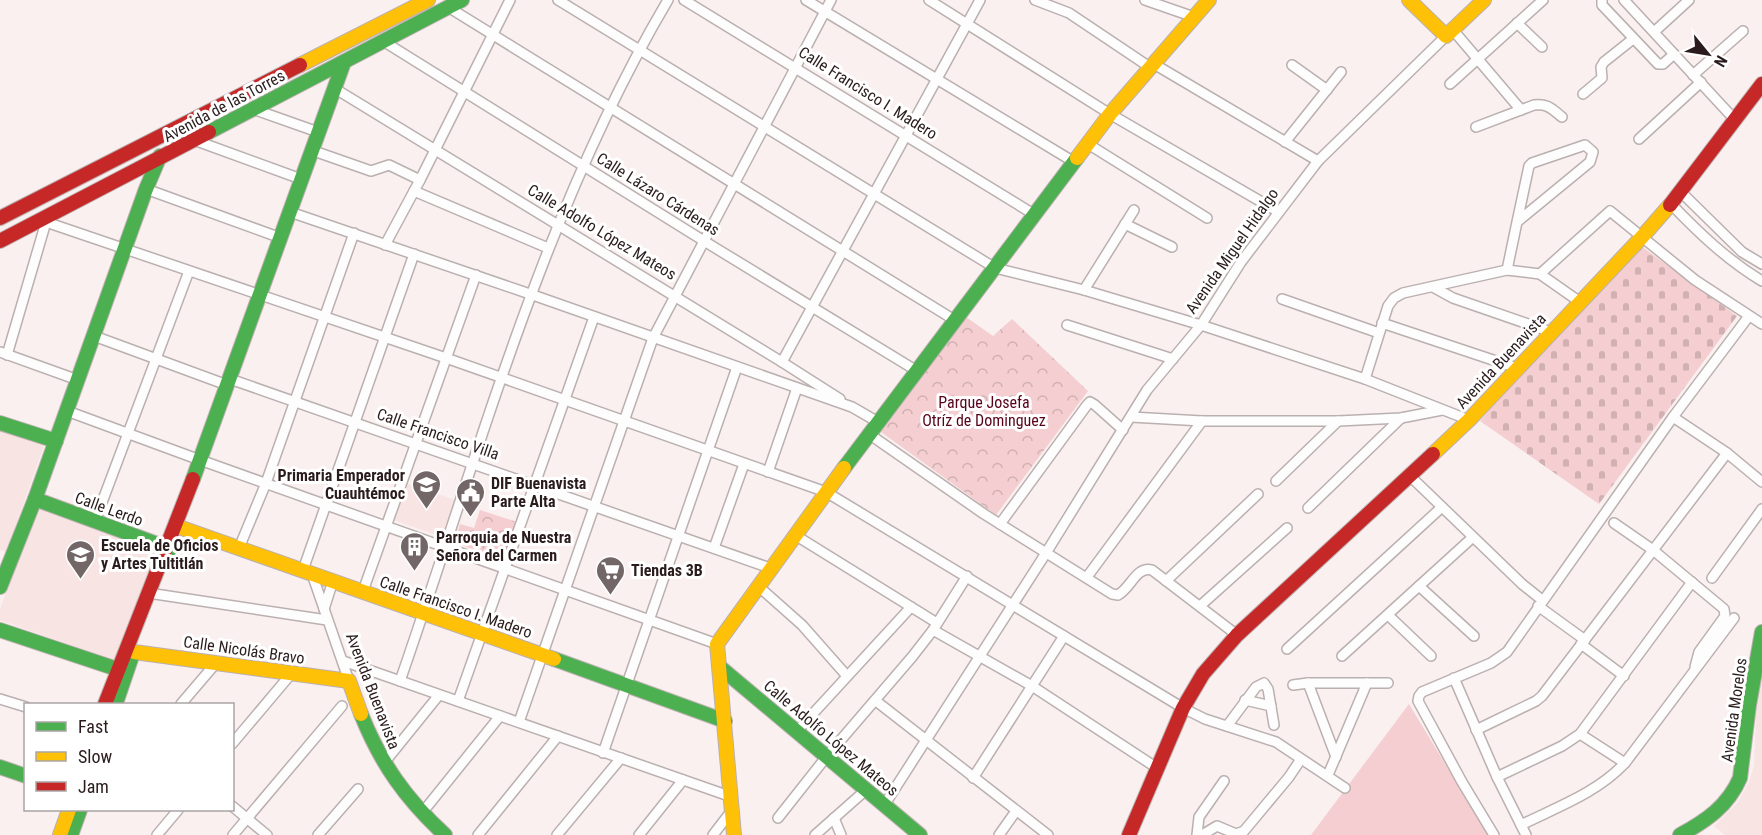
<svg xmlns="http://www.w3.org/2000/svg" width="1762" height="835" viewBox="0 0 1762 835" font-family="'Roboto Condensed',sans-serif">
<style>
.built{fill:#f9e4e4}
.grass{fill:#f4ced0}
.cemetery{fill:url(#cemetery-stones)}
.park{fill:url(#park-crowns)}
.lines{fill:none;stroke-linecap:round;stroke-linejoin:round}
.street-casing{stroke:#bbb0b0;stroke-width:12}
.fast-casing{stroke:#bbb0b0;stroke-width:16}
.slow-casing{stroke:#bbb0b0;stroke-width:16}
.jam-casing{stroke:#bbb0b0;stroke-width:16}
.street{stroke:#fefdfd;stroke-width:9}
.fast{stroke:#4caf50;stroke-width:14}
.slow{stroke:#ffc107;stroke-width:14}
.jam{stroke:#c62828;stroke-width:14}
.labels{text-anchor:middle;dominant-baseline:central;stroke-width:6;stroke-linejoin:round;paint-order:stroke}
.street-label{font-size:16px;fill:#2a1c1d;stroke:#fff}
.park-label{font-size:16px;fill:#580319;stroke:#fff}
.poi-label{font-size:16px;font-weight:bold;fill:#2a1c1d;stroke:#fff;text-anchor:start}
</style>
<defs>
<pattern id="cemetery-stones" width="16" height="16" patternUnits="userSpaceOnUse" patternTransform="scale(1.5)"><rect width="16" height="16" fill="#f4ced0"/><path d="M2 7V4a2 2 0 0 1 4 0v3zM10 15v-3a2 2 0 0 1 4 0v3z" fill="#d1b0b2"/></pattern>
<pattern id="park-crowns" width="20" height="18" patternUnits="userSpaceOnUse" patternTransform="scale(1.5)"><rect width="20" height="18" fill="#f4ced0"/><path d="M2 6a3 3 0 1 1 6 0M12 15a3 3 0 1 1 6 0" fill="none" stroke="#d1b0b2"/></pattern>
</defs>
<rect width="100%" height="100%" fill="#faf0f0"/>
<g class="built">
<polygon points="0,428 45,443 6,552 0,550"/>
<polygon points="406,483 458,501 445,538 393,520"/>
<polygon points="38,505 159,549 118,662 0,620 0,609"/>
<polygon points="1762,670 1762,835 1725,835 1714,826 1738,802 1749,782 1754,766 1757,694"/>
</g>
<polygon class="grass" points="1409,704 1488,835 1311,835"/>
<polygon class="cemetery" points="1641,246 1737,316 1599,504 1480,421 1545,346"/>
<g class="park">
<polygon points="966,317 993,336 1012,319 1088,391 996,515 881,432"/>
<polygon points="480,510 517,522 504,559 454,543 460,524 474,528"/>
</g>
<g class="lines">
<defs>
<g id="street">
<polyline points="558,0 995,268 1084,290 1201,325 1365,379 1469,420"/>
<polyline points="684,0 1035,215"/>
<polyline points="806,0 1074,162"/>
<polyline points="929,0 1110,114 1279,212"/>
<polyline points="1035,0 1069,13 1151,68"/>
<polyline points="1145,0 1194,17"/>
<polyline points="1602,0 1602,5 1658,64 1663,64 1674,54"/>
<polyline points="1624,0 1736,121"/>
<polyline points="448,7 956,321"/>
<polyline points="1517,23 1542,47"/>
<polyline points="1453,30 1521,110"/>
<polyline points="1654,32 1689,0"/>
<polyline points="383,41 704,241 917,371"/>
<polyline points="1154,64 1318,161"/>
<polyline points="1292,65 1327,90"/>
<polyline points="1693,75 1743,31"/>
<polyline points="1450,84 1543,0"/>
<polyline points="334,88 782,362 840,399"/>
<polyline points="1583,94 1602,78 1601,67 1604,62 1633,39"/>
<polyline points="253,109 318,132"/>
<path d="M1476 127 1534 105C1547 103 1552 109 1562 117"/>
<polyline points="1639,139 1701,82"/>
<polyline points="194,140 301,179"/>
<polyline points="1285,142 1341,72"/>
<polyline points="1088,144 1207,218"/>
<polyline points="311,150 371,171 389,165 420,180"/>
<polyline points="146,189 281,238"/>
<polyline points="414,191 548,248"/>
<polyline points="1681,192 1742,252 1762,264"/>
<path d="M1671 204C1699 233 1727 260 1762 281"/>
<polyline points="290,212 530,294 852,407 878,422"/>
<polyline points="40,220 446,358 826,492 1183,708 1205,719 1276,742 1345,788"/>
<polyline points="1125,224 1172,247"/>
<polyline points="385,245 420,180 510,0"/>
<polyline points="1507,270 1517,222 1590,162 1593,152 1585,145 1532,163 1529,166 1517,222"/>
<polyline points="1540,274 1610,211 1695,280 1762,324"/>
<polyline points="1433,287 1453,298 1551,332"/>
<polyline points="1084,290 1134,210"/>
<polyline points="1282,299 1379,333"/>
<polyline points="1382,323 1517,368"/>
<polyline points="1067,325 1173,359"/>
<polyline points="94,336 227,385"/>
<polyline points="0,352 78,380"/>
<polyline points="7,355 46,222"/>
<polyline points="782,362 980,0"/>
<polyline points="230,379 770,568"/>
<polyline points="1365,379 1388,306 1394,298 1403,293 1507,270 1540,274 1580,302"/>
<polyline points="67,411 200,460 717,644"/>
<polyline points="1131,417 1202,421 1338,421 1401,418 1442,410"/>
<polyline points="1673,417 1727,453 1762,482"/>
<path d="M869 434 984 514 1112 594 1118 595C1131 588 1136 566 1152 570L1237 635"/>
<polyline points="768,472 797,388"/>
<polyline points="1410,476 1522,584 1542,600"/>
<polyline points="1276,481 1338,421"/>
<polyline points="1308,508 1401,418"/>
<polyline points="95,521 189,271"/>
<polyline points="1614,523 1653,550 1724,609 1725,616 1699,652 1695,667"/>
<polyline points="1000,524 1087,405 1090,402 1095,405 1123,430"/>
<polyline points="795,535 937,623"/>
<polyline points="239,548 266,483 354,233"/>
<polyline points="714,548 744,464"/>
<polyline points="303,570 414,254"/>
<polyline points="312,574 349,681"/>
<polyline points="1087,577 1202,421"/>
<polyline points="1712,578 1762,509"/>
<polyline points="1166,581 1258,494"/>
<polyline points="758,586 802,625 847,676"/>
<polyline points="1419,586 1474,636"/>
<polyline points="363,591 476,275"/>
<polyline points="155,594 327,620"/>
<polyline points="1200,606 1287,528"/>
<polyline points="1538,606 1585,640"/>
<polyline points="324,609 333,581"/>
<polyline points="1388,615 1431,656"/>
<polyline points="933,630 1032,686 1157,768"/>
<polyline points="1581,644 1624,676"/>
<polyline points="1287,649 1442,507"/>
<polyline points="1342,656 1473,537"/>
<polyline points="343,661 732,797"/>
<polyline points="1454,678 1497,777 1526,835"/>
<path d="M400 681C480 451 543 211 668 0"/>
<polyline points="1308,683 1336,757"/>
<polyline points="1293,685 1308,683 1388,683"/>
<polyline points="0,699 26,707"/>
<polyline points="1245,700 1271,706"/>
<polyline points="458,701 594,317"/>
<polyline points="876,701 1048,835"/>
<polyline points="181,704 216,663"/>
<polyline points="519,722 653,338 831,0"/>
<polyline points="1227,726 1256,687 1264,683 1268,689 1274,725"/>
<polyline points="1476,730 1536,701 1542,696 1727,453"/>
<polyline points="797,731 911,607"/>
<polyline points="1580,734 1625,763"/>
<polyline points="232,744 291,674"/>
<polyline points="603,753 737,367"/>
<polyline points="384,763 439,695"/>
<polyline points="1328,775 1367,683"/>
<polyline points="1497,777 1562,746 1580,734 1692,582"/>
<polyline points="973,778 1064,636"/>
<polyline points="885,804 1046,553 1147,390 1201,325 1241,262 1318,161 1446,36"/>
<polyline points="232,806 267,835"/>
<polyline points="422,813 500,716"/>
<polyline points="778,818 827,756 912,657 933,630 967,576"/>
<polyline points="834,818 841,835"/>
<path d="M1521 825C1557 807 1597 793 1625 763L1734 618"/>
<polyline points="157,835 178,810"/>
<polyline points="233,835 342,706"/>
<polyline points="318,835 358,789"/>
<polyline points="478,835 558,736"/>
<polyline points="557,835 621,758"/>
<polyline points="639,835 683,780"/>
<polyline points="713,835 733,809"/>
<polyline points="815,835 867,789"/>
<polyline points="999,835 1016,811"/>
<polyline points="1197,835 1199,817 1224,781"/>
<polyline points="1202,835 1217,826 1236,834 1244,831 1289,777 1301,759"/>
<polyline points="1494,835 1462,782 1418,701 1419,696 1422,692 1491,663 1507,652 1673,417 1749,316"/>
</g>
<g id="fast">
<polyline points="209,132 462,0"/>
<polyline points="0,423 56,441"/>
<polyline points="844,468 1077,158"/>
<polyline points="193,479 344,62"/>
<polyline points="35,499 171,549"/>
<polyline points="0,587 35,499 146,189 160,156"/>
<polyline points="0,630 126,672"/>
<polyline points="554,659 725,721"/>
<polyline points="721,668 920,835"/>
<polyline points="117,700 131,659"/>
<path d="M361 714C381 764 406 799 445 835"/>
<polyline points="0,767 26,776"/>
<polyline points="71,835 80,810"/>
<path d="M1680 835C1706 821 1728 806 1740 778L1749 705 1762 632"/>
</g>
<g id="slow">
<polyline points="1409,0 1446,36 1484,0"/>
<polyline points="300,65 428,0"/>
<polyline points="1077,158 1110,114 1209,0"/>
<polyline points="1433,454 1469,420 1642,237 1670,205"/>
<polyline points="176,526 554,659"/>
<polyline points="134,652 349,681 361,714"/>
<polyline points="60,835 69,810"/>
<polyline points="734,835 717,644 844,468"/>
</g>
<g id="jam">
<polyline points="1670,205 1762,84"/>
<polyline points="0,218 300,65"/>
<polyline points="0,241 209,132"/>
<polyline points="105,704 193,479"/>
<polyline points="1129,835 1183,708 1203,674 1237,635 1433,454"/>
</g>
</defs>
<use href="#street" class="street-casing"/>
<use href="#fast" class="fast-casing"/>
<use href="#slow" class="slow-casing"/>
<use href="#jam" class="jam-casing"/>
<use href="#street" class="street"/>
<use href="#fast" class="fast"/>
<use href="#slow" class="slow"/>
<use href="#jam" class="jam"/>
</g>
<defs>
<symbol id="school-pin" viewBox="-11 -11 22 30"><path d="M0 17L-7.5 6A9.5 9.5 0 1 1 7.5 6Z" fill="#736667" stroke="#fff"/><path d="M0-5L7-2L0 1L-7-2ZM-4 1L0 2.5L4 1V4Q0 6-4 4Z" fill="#fff"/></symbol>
<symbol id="civic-pin" viewBox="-11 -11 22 30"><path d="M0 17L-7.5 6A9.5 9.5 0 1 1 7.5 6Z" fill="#736667" stroke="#fff"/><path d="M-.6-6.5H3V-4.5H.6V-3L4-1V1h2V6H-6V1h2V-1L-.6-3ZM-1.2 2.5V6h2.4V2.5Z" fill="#fff"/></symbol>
<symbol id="building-pin" viewBox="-11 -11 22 30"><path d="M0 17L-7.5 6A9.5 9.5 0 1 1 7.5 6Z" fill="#736667" stroke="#fff"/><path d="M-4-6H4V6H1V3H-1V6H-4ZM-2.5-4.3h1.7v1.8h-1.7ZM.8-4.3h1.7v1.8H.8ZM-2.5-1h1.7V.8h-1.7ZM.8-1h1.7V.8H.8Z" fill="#fff"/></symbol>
<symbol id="supermarket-pin" viewBox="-11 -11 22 30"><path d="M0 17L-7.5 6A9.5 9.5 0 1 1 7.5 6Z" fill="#736667" stroke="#fff"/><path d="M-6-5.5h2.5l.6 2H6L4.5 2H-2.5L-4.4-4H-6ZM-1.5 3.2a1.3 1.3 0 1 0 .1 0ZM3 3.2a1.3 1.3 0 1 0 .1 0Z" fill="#fff"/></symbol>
</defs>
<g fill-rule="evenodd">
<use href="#school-pin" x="410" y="468" width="33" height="45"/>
<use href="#civic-pin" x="454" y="476" width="33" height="45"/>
<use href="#building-pin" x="398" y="530" width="33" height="45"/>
<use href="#school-pin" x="64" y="538" width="33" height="45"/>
<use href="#supermarket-pin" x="594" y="554" width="33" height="45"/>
</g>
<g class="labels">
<g class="street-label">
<text transform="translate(868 93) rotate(32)">Calle Francisco I. Madero</text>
<text transform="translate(224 106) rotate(-28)">Avenida de las Torres</text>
<text transform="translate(658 194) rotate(32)">Calle Lázaro Cárdenas</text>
<text transform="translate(602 232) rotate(31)">Calle Adolfo López Mateos</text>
<text transform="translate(1232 251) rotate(-55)">Avenida Miguel Hidalgo</text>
<text transform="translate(1501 361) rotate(-47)">Avenida Buenavista</text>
<text transform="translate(438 434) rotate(19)">Calle Francisco Villa</text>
<text transform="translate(109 509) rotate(20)">Calle Lerdo</text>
<text transform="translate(456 607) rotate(19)">Calle Francisco I. Madero</text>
<text transform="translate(244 650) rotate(8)">Calle Nicolás Bravo</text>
<text transform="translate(373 691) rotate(69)">Avenida Buenavista</text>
<text transform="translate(1734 710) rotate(-82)">Avenida Morelos</text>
<text transform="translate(831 738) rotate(40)">Calle Adolfo López Mateos</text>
</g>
<g class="park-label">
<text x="984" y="402">Parque Josefa<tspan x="984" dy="18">Otríz de Dominguez</tspan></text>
</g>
<g class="poi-label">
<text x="405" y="475" text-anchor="end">Primaria Emperador<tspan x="405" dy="18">Cuauhtémoc</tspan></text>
<text x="491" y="483">DIF Buenavista<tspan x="491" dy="18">Parte Alta</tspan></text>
<text x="436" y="537">Parroquia de Nuestra<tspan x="436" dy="18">Señora del Carmen</tspan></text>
<text x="101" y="545">Escuela de Oficios<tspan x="101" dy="18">y Artes Tultitlán</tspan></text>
<text x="631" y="570">Tiendas 3B</text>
</g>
</g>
<rect x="24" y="703" width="210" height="108" fill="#ffffff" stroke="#aaa4a5" stroke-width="1.5"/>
<rect x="36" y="722" width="30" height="9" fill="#4caf50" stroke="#aaa4a5" stroke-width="1.5"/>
<text x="78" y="733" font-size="18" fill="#2a1c1d">Fast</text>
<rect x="36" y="752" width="30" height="9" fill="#ffc107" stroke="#aaa4a5" stroke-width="1.5"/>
<text x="78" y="763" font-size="18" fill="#2a1c1d">Slow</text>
<rect x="36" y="782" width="30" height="9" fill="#c62828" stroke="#aaa4a5" stroke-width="1.5"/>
<text x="78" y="793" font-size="18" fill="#2a1c1d">Jam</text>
<g transform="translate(1708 54) rotate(120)" stroke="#ffffff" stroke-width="4.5" paint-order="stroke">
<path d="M0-4.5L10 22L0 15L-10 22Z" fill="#2a1c1d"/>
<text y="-9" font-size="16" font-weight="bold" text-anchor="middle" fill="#2a1c1d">N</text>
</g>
</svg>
